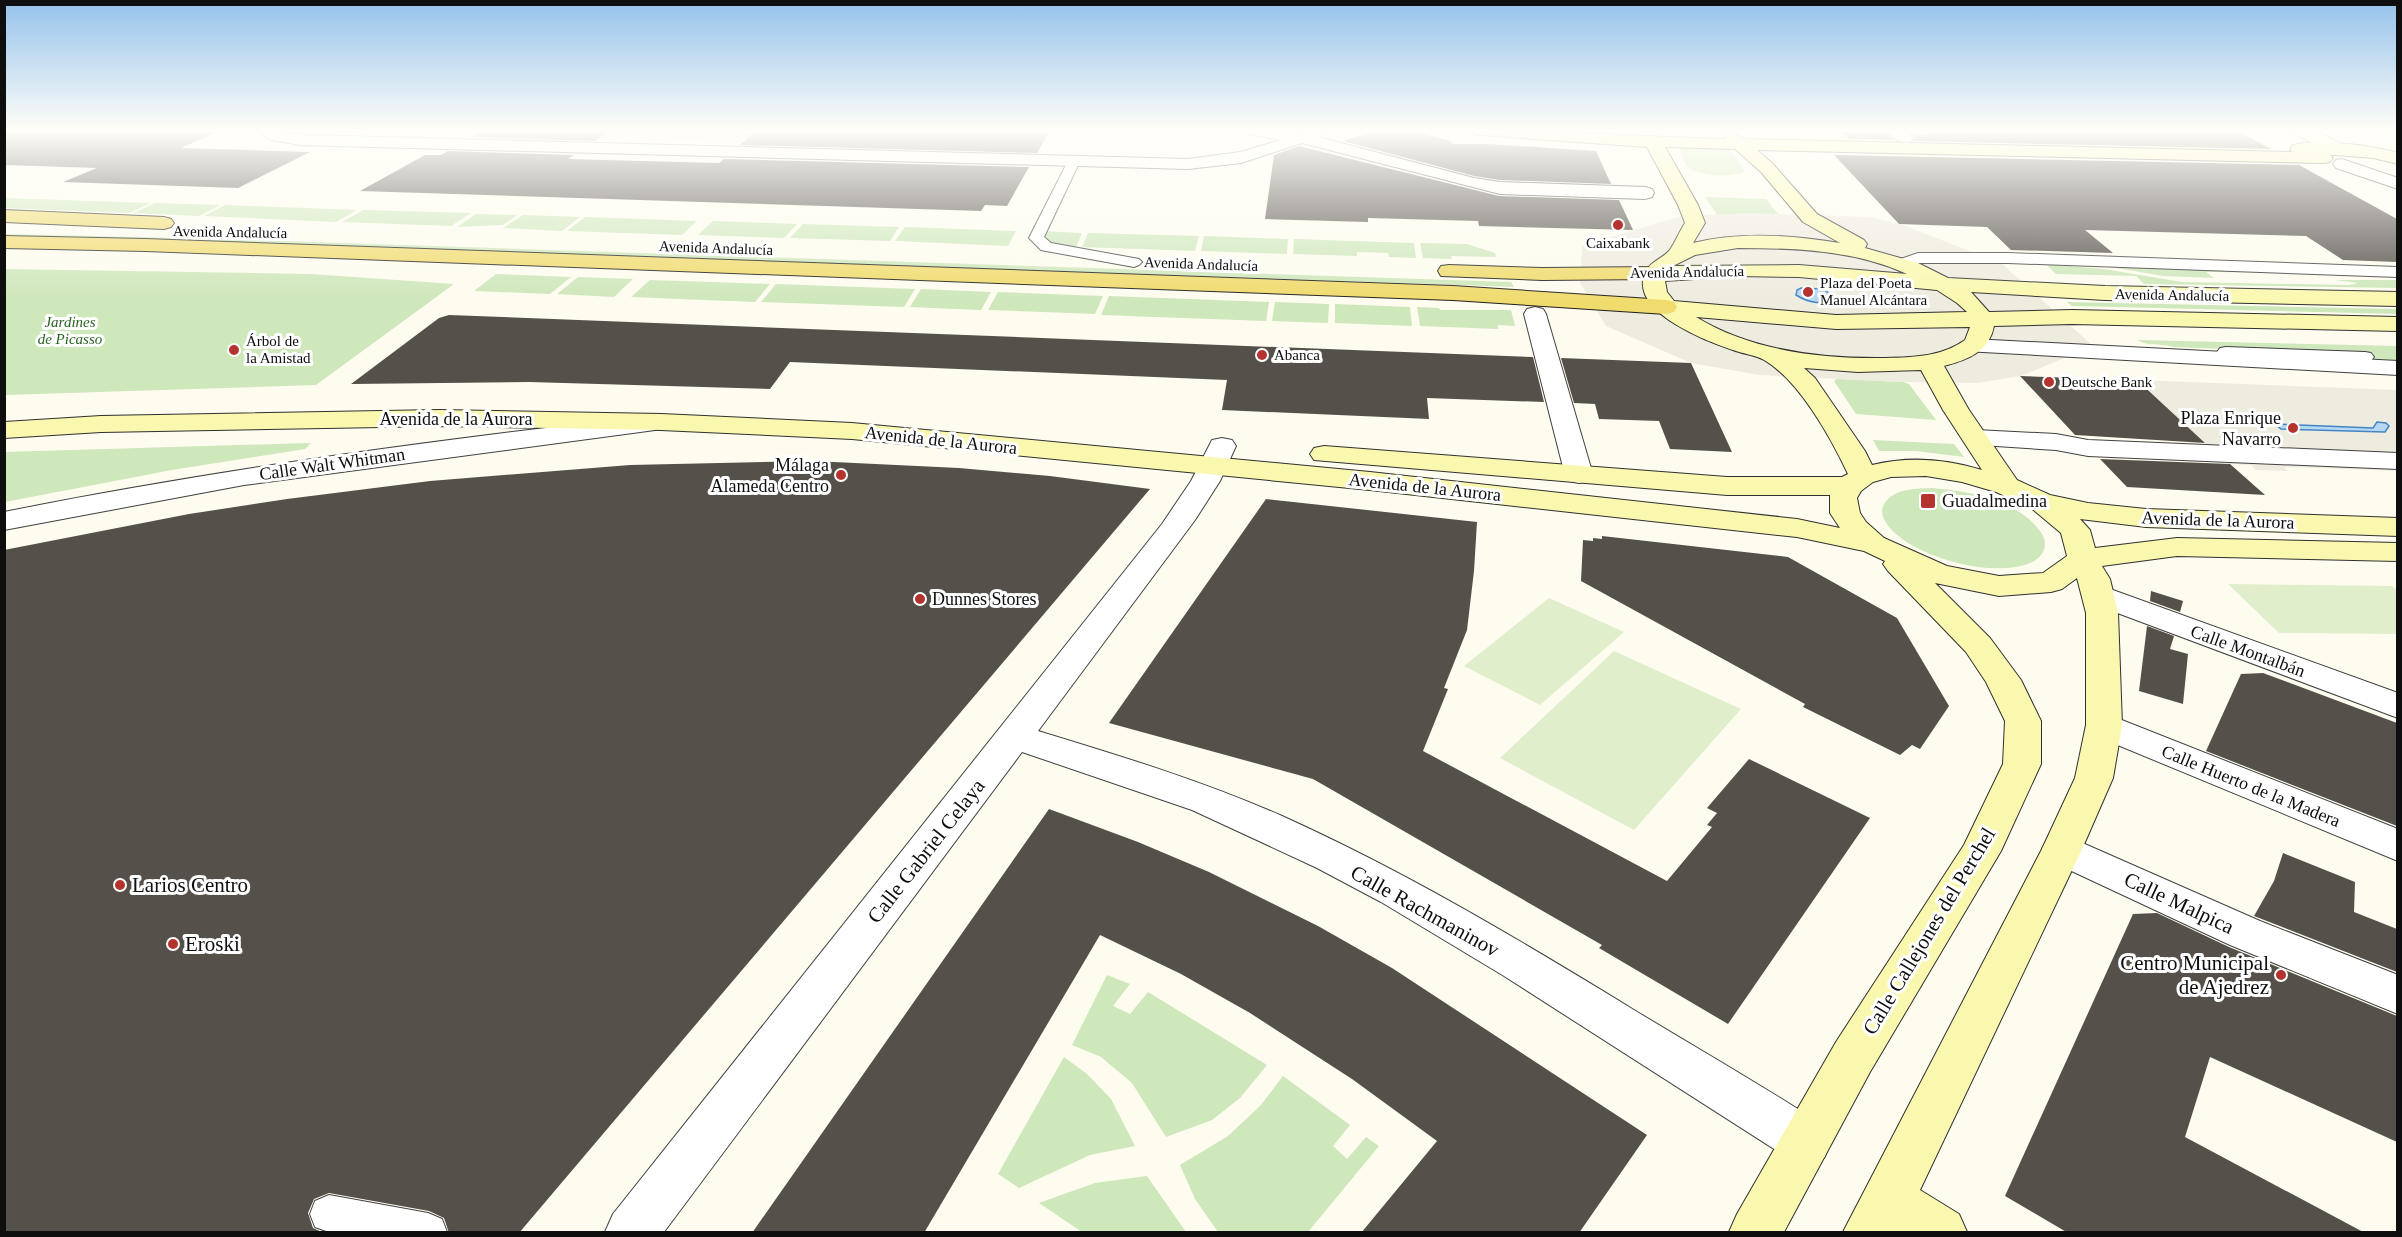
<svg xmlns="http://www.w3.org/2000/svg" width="2402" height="1237" viewBox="0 0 2402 1237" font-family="'Times New Roman',serif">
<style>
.green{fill:#cee7bb}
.pitch{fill:#e0eecc}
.plaza{fill:#eeebdf}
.water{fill:#b7d7f2;stroke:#4286c5;stroke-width:1.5}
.building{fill:#56504b}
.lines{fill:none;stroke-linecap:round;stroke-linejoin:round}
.lane-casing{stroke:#414141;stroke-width:2}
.street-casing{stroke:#414141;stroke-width:2}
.secondary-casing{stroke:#303030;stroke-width:2}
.primary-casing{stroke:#1f1f1f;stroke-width:2}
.lane{fill:#fff;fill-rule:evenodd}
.street{fill:#fff;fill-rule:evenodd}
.secondary{fill:#faf8af;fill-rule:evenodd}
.primary{fill:#f0db6d;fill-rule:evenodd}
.poi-dot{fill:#b5332e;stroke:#fff;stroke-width:2}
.labels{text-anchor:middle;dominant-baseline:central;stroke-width:6;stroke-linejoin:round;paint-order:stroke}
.far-street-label{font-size:15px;fill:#0e0e0e;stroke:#fff}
.far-poi-label{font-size:15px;fill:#0e0e0e;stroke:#fff;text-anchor:start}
.far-park-label{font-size:15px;font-style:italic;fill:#2a6222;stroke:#fff}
.poi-label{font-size:18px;fill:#0e0e0e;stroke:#fff;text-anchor:end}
.street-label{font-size:18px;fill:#0e0e0e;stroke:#fff}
.near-street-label{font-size:21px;fill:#0e0e0e;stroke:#fff}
.near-poi-label{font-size:21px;fill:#0e0e0e;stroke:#fff;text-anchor:start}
</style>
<rect width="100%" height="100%" fill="#fefcef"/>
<g class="green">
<polygon points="1837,140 2293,152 2296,154 1838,141"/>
<path d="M1685 146 1726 147 1733 153 1745 172C1730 177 1700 178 1687 166 1683 162 1682 153 1680 148Z"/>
<polygon points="1705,197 1766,199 1786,224 1722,222"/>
<polygon points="5,198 151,203 129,213 5,208"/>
<polygon points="155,203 220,205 199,216 134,213"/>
<polygon points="225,205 357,210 336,222 204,216"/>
<polygon points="363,210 471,213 451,226 342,222"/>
<polygon points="476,214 517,215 503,225 457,227"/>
<polygon points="523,215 580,217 562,231 503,228"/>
<polygon points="585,217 697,221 682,235 567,231"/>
<polygon points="713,221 797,224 784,238 698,235"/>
<polygon points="803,224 899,227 890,241 790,238"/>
<polygon points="905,227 1016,231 1008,246 895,241"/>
<polygon points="1043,231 1082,233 1076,247 1058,247 1043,239"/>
<polygon points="1088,233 1199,236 1195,251 1082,247"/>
<polygon points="5,234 223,239 1511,282 1514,287 219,242 5,237"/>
<polygon points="1204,236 1288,239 1287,254 1201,251"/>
<polygon points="1294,239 1414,243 1416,258 1389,257 1388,253 1357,252 1357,256 1293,254"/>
<polygon points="1420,243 1467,244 1495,253 1496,257 1451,256 1452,259 1423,258"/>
<polygon points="2046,264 2104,269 2182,282 2349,285 2358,283 2335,280 2397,280 2397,288 2144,284 2136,276 2056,274"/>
<polygon points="2105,266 2343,273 2206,272 2214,278 2163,276"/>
<polygon points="4,269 311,274 454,284 316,385 5,395"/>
<polygon points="496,274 571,277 550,294 474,291"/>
<polygon points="578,277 633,279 614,297 557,294"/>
<polygon points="650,280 770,284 755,302 631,297"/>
<polygon points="776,284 915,289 904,307 761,302"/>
<polygon points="921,289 991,292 981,310 910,307"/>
<polygon points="998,292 1103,296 1095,314 988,310"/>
<polygon points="1109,296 1269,302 1266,321 1101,315"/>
<polygon points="1275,302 1329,304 1328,323 1272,321"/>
<polygon points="2067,302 2397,309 2398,314 2072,306"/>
<polygon points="1335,304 1410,307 1412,326 1335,323"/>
<polygon points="1417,307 1439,308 1440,310 1511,310 1515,326 1498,325 1498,329 1420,326"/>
<path d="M2138 340 2397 346V363L2374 362 2348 354 2174 347C2162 343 2148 347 2138 340Z"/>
<polygon points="1837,379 1903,382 1909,384 1936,420 1856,414 1834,381"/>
<polygon points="1873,440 1954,444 1964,457 1916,451 1879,451"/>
<polygon points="311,443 305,449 280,453 172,470 5,502 5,452"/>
<path d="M1932 488C1969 491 2020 500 2042 534 2046 541 2046 549 2041 555 2033 565 2018 567 2007 568 1978 570 1946 562 1919 549 1904 542 1868 518 1888 499 1899 488 1918 489 1932 488Z"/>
<polygon points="1107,975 1130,984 1113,1006 1130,1014 1148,992 1267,1065 1240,1098 1212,1120 1166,1137 1132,1083 1101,1057 1072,1045"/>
<polygon points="1064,1057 1087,1074 1111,1099 1135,1146 1090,1155 1019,1188 998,1174"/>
<polygon points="1283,1076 1350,1125 1333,1146 1347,1159 1366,1137 1379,1146 1308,1232 1218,1232 1195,1199 1180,1165 1228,1136 1261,1105"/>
<polygon points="1147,1176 1186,1232 1082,1232 1039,1203 1095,1183"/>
</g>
<g class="pitch">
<polygon points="2228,584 2392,586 2397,590 2397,634 2279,633"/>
<polygon points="1549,598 1624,632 1540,705 1464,666"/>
<polygon points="1614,651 1741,709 1634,830 1500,758"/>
</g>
<g class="plaza">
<polygon points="611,130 757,130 751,135 767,143 599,138"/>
<polygon points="1747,213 1869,217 1900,224 2001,263 2093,346 2021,376 1977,383 1903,382 1760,375 1691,363 1606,326 1580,283 1582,246 1681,216"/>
<polygon points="2137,380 2397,390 2397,471 2284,467 2288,471 2256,470 2251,465 2228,464"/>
</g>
<g class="water">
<path d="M1801 288 1823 289 1836 298C1826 307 1807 302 1796 295L1797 290Z"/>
<polygon points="2377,422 2386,423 2389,426 2385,432 2281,429 2275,424 2373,428"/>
</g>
<g class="building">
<polygon points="4,130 222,130 181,148 310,152 238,188 63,182 97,168 4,165"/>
<polygon points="485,130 611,130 595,141 472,137"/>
<polygon points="757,130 1050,130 1037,153 740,145"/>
<polygon points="1386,130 1416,132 1448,140 1453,144 1488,144 1596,151 1611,184 1500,180 1474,176 1343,141 1367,133 1372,134"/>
<polygon points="1924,130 2236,130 2271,149 1914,141 1915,138 1913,134 1930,135"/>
<polygon points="1842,132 1887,133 1893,140 1849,139"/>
<polygon points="1299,146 1499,196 1619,200 1633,230 1479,226 1478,221 1368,218 1368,222 1265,219 1274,155"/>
<polygon points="448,151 574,155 568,159 719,163 724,159 1029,167 1007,206 985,205 981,211 360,191 425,155 441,155"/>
<polygon points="1834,155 2299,165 2397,219 2397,262 2343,260 2306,236 2085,230 2113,253 2011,250 1987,227 1899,224"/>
<polygon points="449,315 1533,357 1544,402 1427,398 1429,419 1222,410 1227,380 790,362 770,389 529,382 351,384 439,318"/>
<polygon points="1561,358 1691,363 1732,452 1670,449 1659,421 1599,419 1595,404 1574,403"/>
<polygon points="2020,376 2137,380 2205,443 2075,435"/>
<polygon points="2100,459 2230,464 2265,495 2127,487"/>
<polygon points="813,461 959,468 1050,476 1150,489 519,1233 449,1233 444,1218 429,1211 329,1193 314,1199 308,1213 313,1228 324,1233 4,1233 4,550 189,514 287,499 430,481 630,465"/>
<polygon points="1266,499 1477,522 1474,571 1467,630 1444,688 1448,689 1423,751 1667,881 1712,827 1707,825 1717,813 1707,808 1749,759 1870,818 1728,1024 1599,948 1602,945 1313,779 1109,723"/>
<polygon points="1602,536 1788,557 1897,618 1949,706 1920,749 1912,745 1900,755 1803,707 1805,704 1581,581 1583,540 1593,541 1593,538 1602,539"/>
<polygon points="2151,591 2183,601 2180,612 2150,601"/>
<polygon points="2147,626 2174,636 2170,649 2188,654 2183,704 2139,691"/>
<polygon points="2263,673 2397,723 2397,826 2206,751 2241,674"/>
<polygon points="1049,809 1138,842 1209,872 1318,926 1392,968 1647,1135 1579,1233 1361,1233 1437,1141 1352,1079 1250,1013 1181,974 1100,935 924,1233 752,1233"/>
<polygon points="2283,853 2355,882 2354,912 2397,929 2397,972 2254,916 2274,881"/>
<polygon points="2157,913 2229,947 2397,1016 2397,1142 2210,1057 2185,1137 2365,1233 2068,1233 2005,1196 2133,914"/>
</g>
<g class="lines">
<defs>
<g id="lane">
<polygon points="1074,157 1080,161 1044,237 1051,243 1139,259 1142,262 1139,265 1134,267 1046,251 1041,250 1029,238 1068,161"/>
<polygon points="1918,253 2008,253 2398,267 2398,277 2008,263 1919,263 1900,269 1892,264 1895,261"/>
<polygon points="2226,347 2365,352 2371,353 2374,357 2371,361 2365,362 2220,356 2217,352 2220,348"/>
<polygon points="329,1195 428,1213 442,1219 447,1232 329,1232 315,1227 310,1214 315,1201"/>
</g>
<g id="street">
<path d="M257 130C274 130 290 135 307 135L1188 159 1240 152 1281 140 1249 134 1247 130H1283L1299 133 1306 130H1329L1318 137 1474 178 1500 182 1645 187 1652 189 1654 193 1652 197 1645 199 1500 194 1302 143 1241 163 1188 169 300 145 271 140Z"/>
<path d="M1887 130H1905L1913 138 1911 142C1901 144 1892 139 1887 130Z"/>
<polygon points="2293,130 2314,130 2342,144 2345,148 2342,152 2330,152 2295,134"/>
<polygon points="2342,159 2398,178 2398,189 2336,168 2333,164 2336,160"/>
<polygon points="1535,307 1543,309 1546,314 1593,475 1589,481 1579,483 1569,481 1565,475 1524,314 1527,309"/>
<polygon points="1972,339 2398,361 2398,375 1964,351 1960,346 1964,341"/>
<path d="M646 416 655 418 659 424 655 430 244 485 4 530V512C217 469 431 441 646 416Z"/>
<polygon points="1976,430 2056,434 2088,440 2398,453 2398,469 2088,456 2056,450 1966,444 1963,438 1966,432"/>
<path d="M1222 438 1232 440 1236 446 1220 481 1195 520 1038 731C1120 756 1203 781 1282 816 1404 871 1520 940 1634 1010 1698 1049 1762 1085 1824 1126L1831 1142 1824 1158 1806 1165 1788 1158 1504 976 1381 902 1317 868 1192 810 1022 752 664 1232H605L613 1214 1162 524 1191 481 1212 440Z"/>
<polygon points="2099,585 2398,693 2398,718 2088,602 2083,595 2088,588"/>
<polygon points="2104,713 2398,829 2398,861 2091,734 2086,725 2091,716"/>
<polygon points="2062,834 2260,921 2398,975 2398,1014 2230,945 2048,860 2042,849 2048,838"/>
</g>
<path id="secondary" d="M1472 130C1556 130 1640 137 1725 139L1726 133 1732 132 1744 139 2292 152 2290 149 2293 145C2319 139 2371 145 2398 153V164L2373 158 2336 155H2330L2333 158 2330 162 2324 163 1757 150 1773 164 1817 214 1864 240 1867 244 1865 248 1918 263 1948 278 2105 286 2398 292V306L2105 300 1971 292 1989 312 2072 310 2398 317V331L2072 324 1994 326C1989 352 1967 360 1944 366L1969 410 2017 480 2050 495 2088 503 2146 509 2398 518V536L2146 527 2080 519 2090 530 2095 548 2177 538 2398 543V561L2177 556 2102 566 2110 579 2118 613 2122 725 2113 778 2082 849 1920 1190 1959 1214 1967 1232H1843L2042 849 2075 778 2086 725V613L2077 578 2062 589 2051 592 1999 596 1935 583 1990 638 2021 680 2041 721V764L2001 851 1870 1072 1784 1232H1729L1737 1214 1836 1042 1964 845 2003 764 2005 721 1986 682 1966 652 1888 571 1883 564 1885 561 1864 551 1797 537 1370 490 852 439 661 430 439 426 101 432 4 438V422L101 416 439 410 661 414 852 423 1370 472 1797 519 1840 528 1830 513V495H1727L1314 460 1310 454 1314 448 1324 446 1727 477H1842L1848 474C1831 438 1799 380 1764 360 1756 355 1743 354 1733 350 1708 342 1639 315 1643 281 1645 263 1659 261 1669 251 1674 245 1680 230 1685 223L1678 205 1647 147 1480 135 1474 134ZM1665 147 1735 149 1761 172 1803 222 1840 243C1792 235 1741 231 1693 243L1705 223 1698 205ZM1738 248C1794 248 1855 250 1907 274L1799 265 1673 266 1695 255ZM1739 276 1799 277 1937 290 1957 303 1967 312 1836 315 1674 301 1667 292 1665 281ZM1696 317 1836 329 1970 327 1965 340C1941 357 1914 357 1886 358 1821 359 1752 351 1696 317ZM1804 368 1858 372 1921 370 1943 410 1982 470C1947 459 1908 456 1872 465L1865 451 1815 378ZM1926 476 1962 482 1996 492 2030 507 2061 533 2067 556 2043 573 1999 576 1947 566 1884 538 1866 522 1860 513 1857 498 1861 491 1873 482 1891 477Z"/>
<g id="primary">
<polygon points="4,210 164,217 171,219 174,223 171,227 164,229 4,222"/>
<polygon points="4,236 145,239 1453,286 1666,300 1674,302 1677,307 1674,312 1666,314 1453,300 145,251 4,248"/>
<polygon points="1449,265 1542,268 1655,267 1663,268 1666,273 1663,278 1655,279 1542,280 1441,276 1438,271 1441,266"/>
</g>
</defs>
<use href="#lane" class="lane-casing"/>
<use href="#street" class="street-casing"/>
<use href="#secondary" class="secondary-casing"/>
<use href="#primary" class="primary-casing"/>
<use href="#lane" class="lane"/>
<use href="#street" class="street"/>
<use href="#secondary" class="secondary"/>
<use href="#primary" class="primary"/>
</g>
<linearGradient id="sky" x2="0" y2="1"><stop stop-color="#94c2ec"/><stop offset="0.43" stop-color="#fffef8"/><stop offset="1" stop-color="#fffef8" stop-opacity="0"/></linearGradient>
<rect width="2402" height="303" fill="url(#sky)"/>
<g class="poi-dot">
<circle cx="1618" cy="225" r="6"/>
<circle cx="1808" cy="292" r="6"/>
<circle cx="234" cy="350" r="6"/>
<circle cx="1262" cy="355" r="6"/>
<circle cx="2049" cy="382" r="6"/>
<circle cx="2293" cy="428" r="6"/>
<circle cx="841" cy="475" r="6"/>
<rect x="1920" y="493" width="16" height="16" rx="3"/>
<circle cx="920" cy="599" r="6"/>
<circle cx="120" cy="885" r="6"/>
<circle cx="173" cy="944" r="6"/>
<circle cx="2281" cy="975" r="6"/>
</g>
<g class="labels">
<g class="far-street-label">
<text transform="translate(230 232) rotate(1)">Avenida Andalucía</text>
<text transform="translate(716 248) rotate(2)">Avenida Andalucía</text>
<text transform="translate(1201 264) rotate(2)">Avenida Andalucía</text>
<text transform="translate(1687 272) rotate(-1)">Avenida Andalucía</text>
<text transform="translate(2172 295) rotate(1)">Avenida Andalucía</text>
</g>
<g class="far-poi-label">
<text x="1618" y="243" text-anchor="middle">Caixabank</text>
<text x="1820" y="283">Plaza del Poeta<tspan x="1820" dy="17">Manuel Alcántara</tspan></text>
<text x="246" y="341">Árbol de<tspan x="246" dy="17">la Amistad</tspan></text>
<text x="1274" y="355">Abanca</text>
<text x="2061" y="382">Deutsche Bank</text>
</g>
<g class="far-park-label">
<text x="70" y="322">Jardines<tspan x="70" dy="17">de Picasso</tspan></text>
</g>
<g class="poi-label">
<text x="2281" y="418">Plaza Enrique<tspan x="2281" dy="21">Navarro</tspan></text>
<text x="829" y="465">Málaga<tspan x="829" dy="21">Alameda Centro</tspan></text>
<text x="1942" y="501" text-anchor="start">Guadalmedina</text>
<text x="932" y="599" text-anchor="start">Dunnes Stores</text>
</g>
<g class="street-label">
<text x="456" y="419">Avenida de la Aurora</text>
<text transform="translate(941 440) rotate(6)">Avenida de la Aurora</text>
<text transform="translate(332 464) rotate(-8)">Calle Walt Whitman</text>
<text transform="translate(1425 487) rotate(6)">Avenida de la Aurora</text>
<text transform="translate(2218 520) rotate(2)">Avenida de la Aurora</text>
<text transform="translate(2248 651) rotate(20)">Calle Montalbán</text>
<text transform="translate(2251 786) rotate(22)">Calle Huerto de la Madera</text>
</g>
<g class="near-street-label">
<text transform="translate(926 851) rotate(-52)">Calle Gabriel Celaya</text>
<text transform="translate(2179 903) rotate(25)">Calle Malpica</text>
<text transform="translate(1425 911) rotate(29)">Calle Rachmaninov</text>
<text transform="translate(1929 931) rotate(-59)">Calle Callejones del Perchel</text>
</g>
<g class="near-poi-label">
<text x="132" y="885">Larios Centro</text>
<text x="185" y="944">Eroski</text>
<text x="2269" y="963" text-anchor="end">Centro Municipal<tspan x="2269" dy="24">de Ajedrez</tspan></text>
</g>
</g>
<rect width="2402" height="1237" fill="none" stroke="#0e0e0e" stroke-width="12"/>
</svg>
